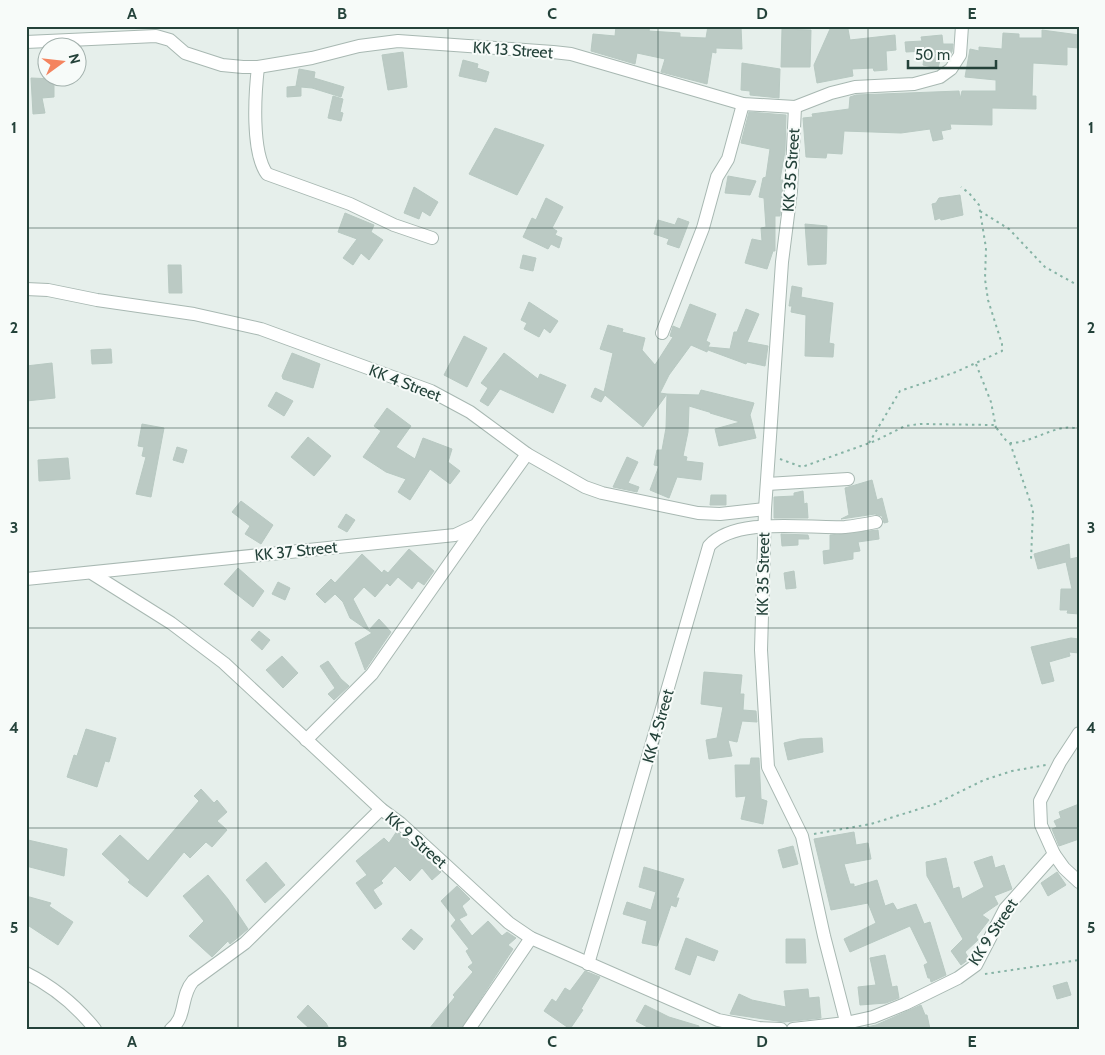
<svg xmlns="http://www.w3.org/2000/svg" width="1105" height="1055" viewBox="0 0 1105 1055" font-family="Cabin,sans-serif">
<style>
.building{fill:#bbcac4;stroke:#b8c9c2}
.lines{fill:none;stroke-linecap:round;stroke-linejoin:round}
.minor-casing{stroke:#a8b8b2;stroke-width:14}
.path{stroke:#86b3a5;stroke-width:2;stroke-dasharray:2.5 4;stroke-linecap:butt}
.minor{stroke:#fff;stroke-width:12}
.grid{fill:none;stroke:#24423a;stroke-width:1;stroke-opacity:0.55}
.labels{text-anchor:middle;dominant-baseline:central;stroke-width:4;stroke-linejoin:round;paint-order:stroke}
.street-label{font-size:16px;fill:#24423a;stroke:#f7fbf9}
.neatline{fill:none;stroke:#24423a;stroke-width:2}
.grid-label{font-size:16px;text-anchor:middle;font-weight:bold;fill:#24423a}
</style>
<rect width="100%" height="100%" fill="#e6efeb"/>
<g class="building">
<polygon points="616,26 650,26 649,31 680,33 680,37 706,38 708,26 741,27 742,49 716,48 716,53 712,52 707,84 661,72 665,59 637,53 635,64 591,51 593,34 615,36"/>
<polygon points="782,29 811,30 810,67 781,67"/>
<polygon points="830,29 848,29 850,40 895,35 896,50 886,51 887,70 874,71 873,68 852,69 853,76 817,83 814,65"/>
<polygon points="1042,30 1079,35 1079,48 1067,47 1067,65 1033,63 1032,96 1036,96 1036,109 992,108 992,125 950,124 951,129 941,131 943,139 933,141 930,129 901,133 844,131 842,154 827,153 826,158 806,157 803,118 813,117 812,114 849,109 850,97 856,95 959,91 960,99 962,91 996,91 996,80 965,77 970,49 979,51 979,47 1002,49 1003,33 1019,34 1019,38 1042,38"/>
<polygon points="942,35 943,44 953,44 952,52 950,55 941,56 938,68 923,65 925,51 906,52 905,42 922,41 921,37"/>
<polygon points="403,52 407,87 388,90 382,55"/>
<polygon points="463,60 478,64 477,68 489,72 486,82 459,76"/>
<polygon points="742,63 780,69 779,98 750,95 750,91 741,90"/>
<polygon points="299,69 315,72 314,78 344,87 341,97 312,88 301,87 301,96 287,97 287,87 299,86 296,86"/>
<polygon points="31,78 54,79 54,97 42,98 45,113 33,114"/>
<polygon points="333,96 343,99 340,112 343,113 341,121 328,118"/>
<polygon points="749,112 786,115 785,151 780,180 783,180 783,190 780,216 775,216 775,251 773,251 767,269 745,263 752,239 762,241 761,228 766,227 764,198 759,197 763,178 766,177 770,149 741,143"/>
<polygon points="495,128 544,145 517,195 469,174"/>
<polygon points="728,176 756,181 750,195 725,193"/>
<polygon points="414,187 438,202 430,216 422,211 419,219 404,213"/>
<polygon points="960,195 963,215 941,220 940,218 935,220 932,204 936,203 939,198"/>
<polygon points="546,198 563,207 552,228 557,231 555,235 562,238 559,248 551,244 548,249 523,237 532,218 536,220"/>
<polygon points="345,213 374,225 371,232 383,240 369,260 361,253 353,265 343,258 357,239 338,232"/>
<polygon points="678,218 689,222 679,248 667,244 669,239 654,234 658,220 675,225"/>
<polygon points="805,224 827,226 826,264 808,265"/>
<polygon points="523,255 536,258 533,271 520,268"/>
<polygon points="168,265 181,265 182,293 169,293"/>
<polygon points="792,286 802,288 801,297 833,303 829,343 834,344 833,357 805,356 806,315 791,312 792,306 789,306"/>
<polygon points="529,302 558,321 550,333 544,328 539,337 524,329 527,323 521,320"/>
<polygon points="690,304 716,314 706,341 710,343 708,347 730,349 734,332 737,332 746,309 759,314 747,342 768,346 765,366 747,362 746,364 708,350 708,348 707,352 691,345 669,375 660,393 667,394 643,427 605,395 601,402 591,397 595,388 604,392 613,353 600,349 608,325 623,329 622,332 645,338 642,350 655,365 673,337 670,336 673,326 680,329"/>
<polygon points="464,336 487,348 467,387 444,375"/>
<polygon points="111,349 112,363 92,364 91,350"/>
<polygon points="292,353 320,364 313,388 283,379 282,376"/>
<polygon points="504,353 538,379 540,374 566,385 553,413 500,389 488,406 480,401 488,388 481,383"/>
<polygon points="52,363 55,398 26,401 26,366"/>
<polygon points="701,390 754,403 750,415 756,438 719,446 715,429 740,422 710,413 709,410 709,412 689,406 688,432 683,456 687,457 686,461 703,463 701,480 677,477 669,498 650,490 659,466 654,465 657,450 662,450 666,428 667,394 699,395"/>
<polygon points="276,392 293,401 284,416 268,406"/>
<polygon points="387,408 411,426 396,447 415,459 423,438 452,449 448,462 460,471 450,484 430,469 410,500 398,492 406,479 386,472 363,457 381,431 374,426"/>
<polygon points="142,424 164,428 151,497 136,494 146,457 142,456 144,447 138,446"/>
<polygon points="308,437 331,456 314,476 291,457"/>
<polygon points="177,447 187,450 183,463 173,460"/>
<polygon points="627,457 638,462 628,483 639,487 637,492 613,487"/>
<polygon points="68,458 70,479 39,481 38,460"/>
<polygon points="872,480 877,500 882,498 888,522 884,523 882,516 875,514 841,519 849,515 845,488"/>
<polygon points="803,491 804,504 807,503 808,518 774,518 774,497 794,496 794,493"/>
<polygon points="711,495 726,495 726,505 710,505"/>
<polygon points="241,501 273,525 261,544 245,534 250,526 232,512"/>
<polygon points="346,514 355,520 347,532 338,527"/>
<polygon points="878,530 879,539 858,542 860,551 853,552 853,559 824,564 823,551 830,550 830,535"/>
<polygon points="781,534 808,535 809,539 798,539 798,545 782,546"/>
<polygon points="1069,544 1070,559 1079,557 1079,614 1067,613 1068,610 1060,610 1061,589 1072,589 1066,562 1038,569 1034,554"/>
<polygon points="409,549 434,571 424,585 418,581 412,589 398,577 390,586 387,583 375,597 364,587 353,599 369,630 379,619 391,632 365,670 355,643 372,633 350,618 343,602 335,594 325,603 316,594 331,579 335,583 362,554 382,573 384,570 388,573"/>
<polygon points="238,568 264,591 253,607 224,584"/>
<polygon points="794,571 796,588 786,589 784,573"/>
<polygon points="278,582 290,588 285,600 272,594"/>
<polygon points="259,631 270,640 262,650 251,640"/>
<polygon points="1071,638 1079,639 1079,653 1069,652 1070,656 1049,662 1054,681 1042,684 1031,647"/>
<polygon points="282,656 298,673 283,688 266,670"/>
<polygon points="328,661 341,679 349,686 334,700 328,694 335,688 320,666"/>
<polygon points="704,672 742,675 740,694 744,694 743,710 756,711 757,722 742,721 737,742 728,740 732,756 709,759 706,740 717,738 723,707 701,704"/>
<polygon points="86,729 116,738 109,762 105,761 97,787 67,777 74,755 77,756"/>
<polygon points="822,738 823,752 788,760 784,743 800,739"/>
<polygon points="751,758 759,758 761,799 767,801 763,824 741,819 746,796 736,797 735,765 750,765"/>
<polygon points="201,789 214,803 217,800 227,812 217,821 227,830 212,847 206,842 190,858 184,852 147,897 128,882 130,880 102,854 120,835 148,861 199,801 194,796"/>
<polygon points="1079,804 1079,839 1059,846 1052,829 1057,827 1054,821 1061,818 1059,812"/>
<polygon points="397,831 441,872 432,880 422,868 410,881 395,866 381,881 383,883 373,890 382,904 375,909 356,883 367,875 356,861 384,838 389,843"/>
<polygon points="854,832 856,845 868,843 871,859 844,864 850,884 854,884 854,887 877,880 885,906 893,903 897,910 916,904 924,924 930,922 946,975 931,982 930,978 928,978 924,965 928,963 910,926 850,952 844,939 876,923 868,903 831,910 814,839"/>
<polygon points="28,840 67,849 64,876 26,866"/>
<polygon points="793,846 798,864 783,868 778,850"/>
<polygon points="992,856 995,868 1004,865 1012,889 994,896 998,904 982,915 989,920 976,937 978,940 965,952 969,959 961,965 951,951 963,939 927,876 926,862 946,858 953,889 959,887 962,899 984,887 974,862"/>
<polygon points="266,862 285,885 265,903 246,880"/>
<polygon points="644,867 684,879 676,898 679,898 676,907 671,905 657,946 642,943 647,921 623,914 627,902 651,910 656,892 639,887"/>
<polygon points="1057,872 1066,885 1048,896 1041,883"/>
<polygon points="208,875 228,899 248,929 230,944 228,941 212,957 189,936 204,921 183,896"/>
<polygon points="457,886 470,899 462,906 467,915 459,919 472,936 488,921 502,936 507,932 516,938 508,945 513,949 461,1029 429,1029 455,997 453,995 473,972 468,967 473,963 466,951 469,949 451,926 456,920 441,901"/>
<polygon points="26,896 51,903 49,906 73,922 58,945 26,924"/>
<polygon points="411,929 423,939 414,950 402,939"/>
<polygon points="686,938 718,951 714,961 697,955 690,975 675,969"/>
<polygon points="786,939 805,939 806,963 786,963"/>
<polygon points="885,955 892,987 897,986 899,998 886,1003 860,1005 858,987 876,985 870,958"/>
<polygon points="585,971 600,977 581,1009 583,1010 570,1029 544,1011 552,999 556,1002 565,988 570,991"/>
<polygon points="1067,982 1071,995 1057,999 1053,986"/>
<polygon points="808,989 809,998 819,997 821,1018 784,1022 730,1014 739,994 752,1000 786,1007 784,991"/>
<polygon points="308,1005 326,1023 329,1029 310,1029 297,1017"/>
<polygon points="645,1005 669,1017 699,1026 699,1029 651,1029 636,1021"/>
<polygon points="921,1005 925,1015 927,1015 930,1029 858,1029 876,1025"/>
</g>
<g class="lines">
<defs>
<g id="minor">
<polyline points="26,42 156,36 170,40 185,53 222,65 243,67 258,67 312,58 359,46 398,41 553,52 571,54 743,104 795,107 831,93 855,87 914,84 940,77 951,69 960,55 962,26"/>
<path d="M258 67C255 93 251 152 267 174L350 204 394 225 432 238"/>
<polyline points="795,107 791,191 782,262 765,509 761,650 768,767 802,836 824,936 848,1029"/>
<polyline points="26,289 48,290 97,300 194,314 261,329 431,391 470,412 527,454 585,487 602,493 698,513 720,514 765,509"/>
<polyline points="662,333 703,228 717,177 728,159 743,104"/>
<polyline points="767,484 848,479"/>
<polyline points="93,574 171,623 224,663 381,809 400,823 509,923 531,938 718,1020 759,1028 781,1029"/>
<polyline points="26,579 455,535 476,525 527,454"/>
<polyline points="306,740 372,674 475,527"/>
<polyline points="1054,854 1064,868 1079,882"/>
<path d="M588 964 709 546C736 516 808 529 845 527 855 526 866 524 876 522"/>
<path d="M26 973C54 987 75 1004 95 1029"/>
<path d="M171 1029C187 1017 180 996 193 981L245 943 381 809"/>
<polyline points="469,1029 531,938"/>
<polyline points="793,1029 846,1023 873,1017 905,1004 958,978 976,965 1005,909 1054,854 1041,825 1040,801 1060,762 1079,733"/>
</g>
</defs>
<use href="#minor" class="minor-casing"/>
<g class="path">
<polyline points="980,211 1009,229 1045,267 1079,286"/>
<polyline points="976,364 991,402 996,428"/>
<polyline points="869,443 900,391 956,372 1002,351 1002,344 988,300 985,279 986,248 979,205 969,193 961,187"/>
<polyline points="1010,443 1033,510 1031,560"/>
<path d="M780 459 802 467 875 441 905 426 920 424 993 425C1000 430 1003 440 1010 443 1034 443 1057 422 1079 429"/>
<polyline points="814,834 871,824 935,804 984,780 1012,771 1046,765"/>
<polyline points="985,974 1079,960"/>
</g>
<use href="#minor" class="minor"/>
</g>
<path class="grid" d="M238 26V1029M448 26V1029M658 26V1029M868 26V1029M26 228H1079M26 428H1079M26 628H1079M26 828H1079"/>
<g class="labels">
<g class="street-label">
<text transform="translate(513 50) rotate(4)">KK 13 Street</text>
<text transform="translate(791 170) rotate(-86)">KK 35 Street</text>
<text transform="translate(405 383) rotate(21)">KK 4 Street</text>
<text transform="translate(296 551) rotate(-6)">KK 37 Street</text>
<text transform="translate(763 574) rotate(-89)">KK 35 Street</text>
<text transform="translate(658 726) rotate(-74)">KK 4 Street</text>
<text transform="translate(416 840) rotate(41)">KK 9 Street</text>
<text transform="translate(993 932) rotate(-57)">KK 9 Street</text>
</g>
</g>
<rect width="1105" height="1055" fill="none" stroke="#f7fbf9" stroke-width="55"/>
<g transform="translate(62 62) rotate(75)"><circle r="24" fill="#f7fbf9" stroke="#a3b1ad"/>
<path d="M0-4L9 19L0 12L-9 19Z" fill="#f4845f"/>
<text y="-8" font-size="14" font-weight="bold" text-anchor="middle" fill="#24423a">N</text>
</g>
<path d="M908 60v8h88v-8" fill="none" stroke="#24423a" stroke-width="2.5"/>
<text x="915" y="60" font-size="15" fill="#24423a" stroke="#f7fbf9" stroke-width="4" paint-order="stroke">50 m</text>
<rect x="28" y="28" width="1050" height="1000" class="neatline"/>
<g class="grid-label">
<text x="132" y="19">A</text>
<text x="342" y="19">B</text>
<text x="552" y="19">C</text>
<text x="762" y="19">D</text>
<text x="972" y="19">E</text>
<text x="14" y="133">1</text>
<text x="1091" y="133">1</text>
<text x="14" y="333">2</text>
<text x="1091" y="333">2</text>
<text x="14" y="533">3</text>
<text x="1091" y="533">3</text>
<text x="14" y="733">4</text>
<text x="1091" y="733">4</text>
<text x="14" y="933">5</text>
<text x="1091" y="933">5</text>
<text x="132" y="1047">A</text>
<text x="342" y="1047">B</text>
<text x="552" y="1047">C</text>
<text x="762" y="1047">D</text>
<text x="972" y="1047">E</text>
</g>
</svg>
